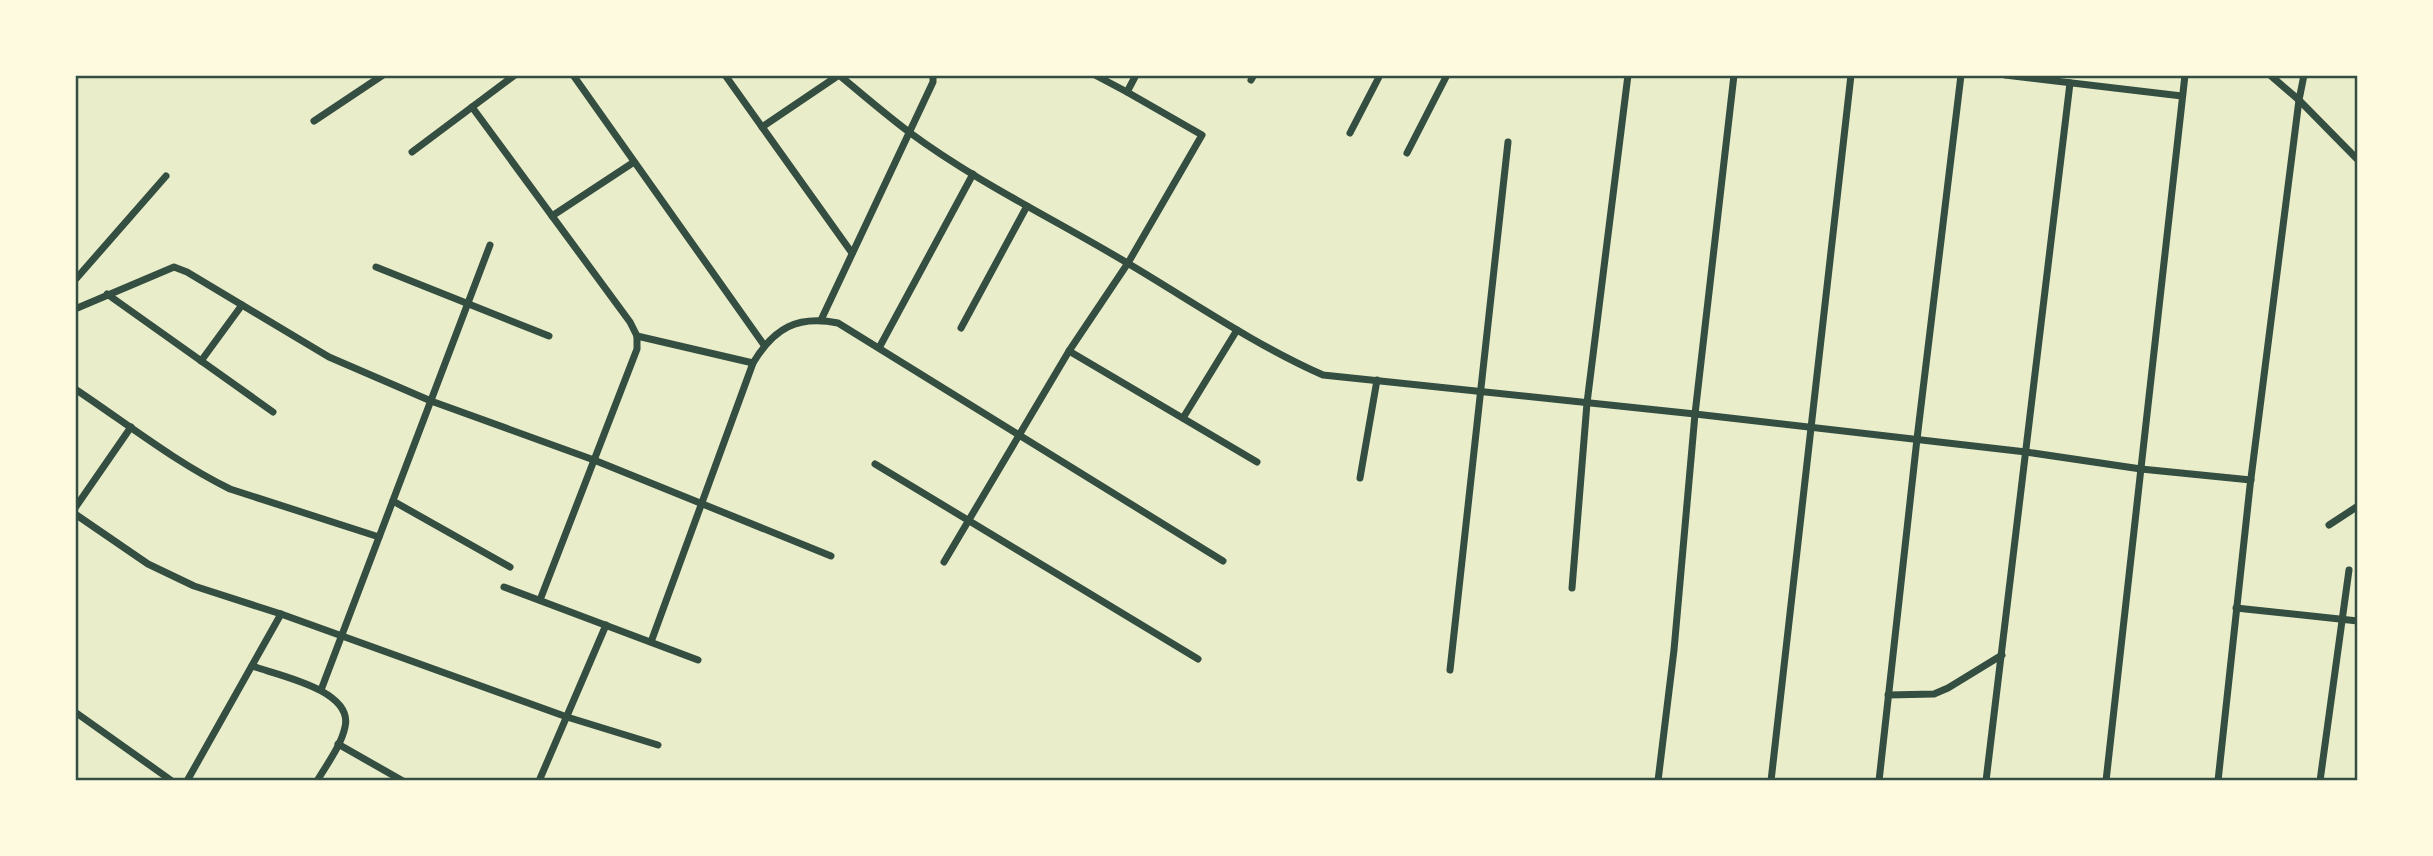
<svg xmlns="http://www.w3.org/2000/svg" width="2433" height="856" viewBox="0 0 2433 856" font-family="Helvetica,sans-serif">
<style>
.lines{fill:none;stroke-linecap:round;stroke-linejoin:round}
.minor{stroke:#344e41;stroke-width:7}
.neatline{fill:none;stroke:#344e41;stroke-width:2.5}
</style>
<rect width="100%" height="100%" fill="#e9edc9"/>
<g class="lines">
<g class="minor">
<polyline points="573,75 764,345"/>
<polyline points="725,75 852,253"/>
<polyline points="1095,75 1127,92"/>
<polyline points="2005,75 2182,96"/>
<polyline points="2270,75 2299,100 2358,160"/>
<polyline points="1251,80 1254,75"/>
<polyline points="472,107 630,322 637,336 637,349 540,600"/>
<polyline points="314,121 383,75"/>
<path d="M762 127 839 75C862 94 885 114 909 132 978 183 1056 220 1129 264 1193 302 1255 345 1323 375L1695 414 2026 452 2141 469 2251 480"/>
<polyline points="1350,133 1380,75"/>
<polyline points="412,152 515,75"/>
<polyline points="1407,153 1447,75"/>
<polyline points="552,216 634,162"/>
<polyline points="376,267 549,336"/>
<polyline points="75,280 166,176"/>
<polyline points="107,294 273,412"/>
<polyline points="75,309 174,267 187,272 329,357 431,401 594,460 831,556"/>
<polyline points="821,320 933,82 933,75"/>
<polyline points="961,328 1027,206"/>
<polyline points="637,336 753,363"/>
<polyline points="879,348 973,174"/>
<polyline points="1069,351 1257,462"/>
<polyline points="201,361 242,305"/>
<path d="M75 389C126 423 175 462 230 489L379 537"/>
<polyline points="1183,418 1237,330"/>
<polyline points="875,464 1198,659"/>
<polyline points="1360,478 1377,380"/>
<polyline points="393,501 510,567"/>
<polyline points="75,508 131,427"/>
<polyline points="75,514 148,564 194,586 281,614 567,717 658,745"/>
<polyline points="2329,525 2358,506"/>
<polyline points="944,562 1069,351 1128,263 1202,135 1127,92 1136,75"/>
<polyline points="504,587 698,660"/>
<polyline points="1572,588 1587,403 1628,75"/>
<polyline points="2236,608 2358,621"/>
<path d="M651 642 753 363C774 328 797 315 838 323L1223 561"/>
<path d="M252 666C277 675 354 690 345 727 341 746 327 764 317 781"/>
<polyline points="1450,670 1508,142"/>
<polyline points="321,690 490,245"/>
<polyline points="1888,695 1934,694 1948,688 2002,655"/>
<polyline points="75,712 172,781"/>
<polyline points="338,744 403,781"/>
<polyline points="187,781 281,614"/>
<polyline points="539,781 606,625"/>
<polyline points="1658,781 1674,650 1695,414 1734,75"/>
<polyline points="1771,781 1851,75"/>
<polyline points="1879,781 1917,439 1961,75"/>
<polyline points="1986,781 2070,83"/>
<polyline points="2106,781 2185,75"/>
<polyline points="2218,781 2250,486 2299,100 2304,75"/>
<polyline points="2320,781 2349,570"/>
</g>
</g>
<rect width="2433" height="856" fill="none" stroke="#fefae0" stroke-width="154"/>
<rect x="77" y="77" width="2279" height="702" class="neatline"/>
</svg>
